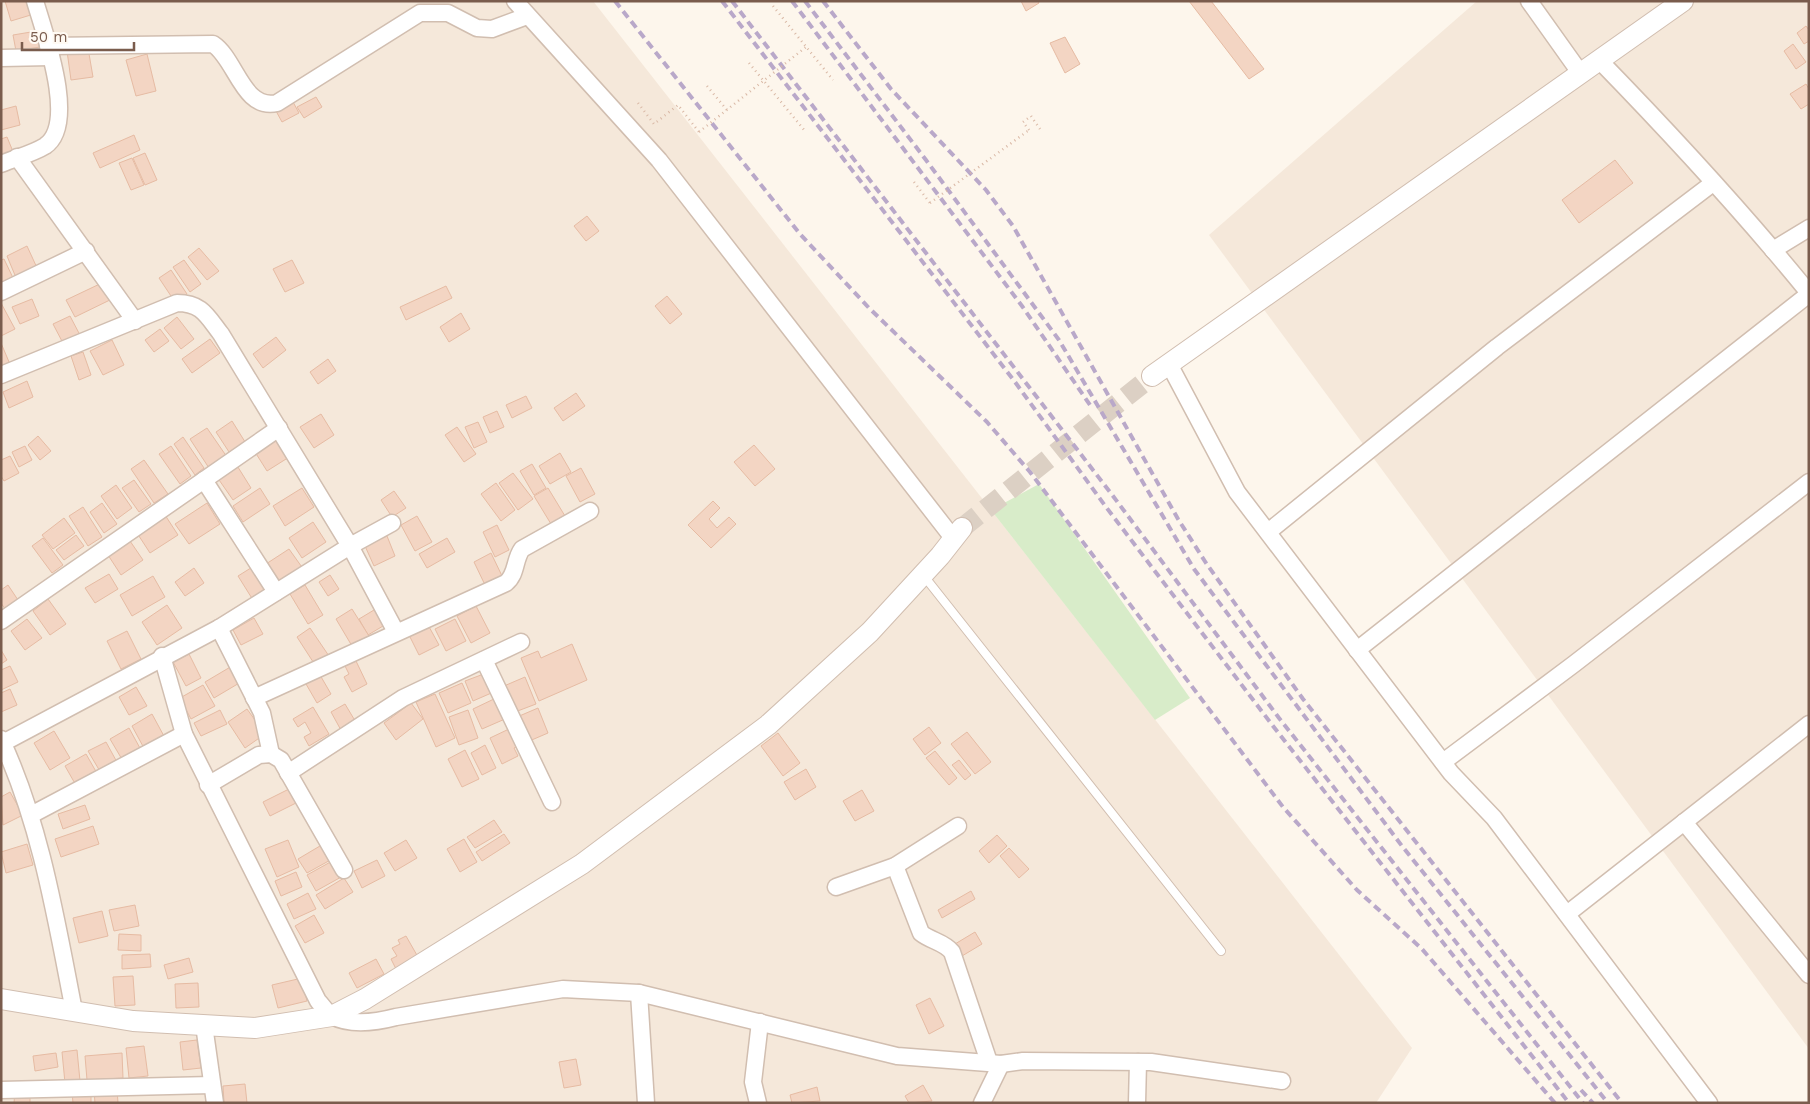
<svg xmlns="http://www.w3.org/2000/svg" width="1810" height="1104" viewBox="0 0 1810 1104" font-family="'Work Sans',sans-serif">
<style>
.residential{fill:#f5e8da}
.green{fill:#d8ecc9}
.building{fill:#f3d5c3;stroke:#e6bba3}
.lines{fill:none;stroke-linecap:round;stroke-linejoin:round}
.tertiary-tunnel{stroke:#dcd0c4;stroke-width:20;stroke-dasharray:20 10;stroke-linecap:butt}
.service-casing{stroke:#d1beb0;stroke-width:10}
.minor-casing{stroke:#d1beb0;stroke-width:19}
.tertiary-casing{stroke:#d1beb0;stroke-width:22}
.path{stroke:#d9b8a5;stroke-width:2.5;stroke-dasharray:1 4;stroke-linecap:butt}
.service{stroke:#fff;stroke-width:8}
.minor{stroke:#fff;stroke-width:16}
.tertiary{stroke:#fff;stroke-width:20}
.rail{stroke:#b9a8c9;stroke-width:4;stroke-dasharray:8 5;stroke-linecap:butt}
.path-bridge{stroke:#d9b8a5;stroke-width:2.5;stroke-dasharray:1 4;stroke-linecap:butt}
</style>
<rect width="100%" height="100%" fill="#fdf6ec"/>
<g class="residential">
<polygon points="1,1 593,1 1412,1048 1376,1103 1,1103"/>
<polygon points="1477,1 1809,1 1809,1049 1209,235"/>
</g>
<polygon class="green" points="1039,484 1190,698 1155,720 991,510"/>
<g class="building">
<polygon points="5,1 30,1 34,14 11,21"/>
<polygon points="1021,1 1038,1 1039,3 1026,11"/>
<polygon points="1189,1 1211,1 1264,69 1249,79"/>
<polygon points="1806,26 1809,30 1809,41 1804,44 1797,33"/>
<polygon points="43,30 46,46 16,51 13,35"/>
<polygon points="1065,37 1080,64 1065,73 1050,43"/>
<polygon points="1793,44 1806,62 1796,69 1784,51"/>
<polygon points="88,48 93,77 71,80 67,51"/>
<polygon points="147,54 156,91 136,96 126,60"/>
<polygon points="1806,84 1809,89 1809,104 1801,109 1790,94"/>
<polygon points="316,97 322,107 304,118 297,107"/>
<polygon points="293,102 299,113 282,122 276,111"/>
<polygon points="16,106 20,125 1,130 1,110"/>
<polygon points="134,135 140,150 100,168 93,153"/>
<polygon points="7,137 14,154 1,159 1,139"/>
<polygon points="145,153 157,180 145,185 133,158"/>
<polygon points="132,158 144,185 131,190 119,163"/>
<polygon points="1615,160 1633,183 1579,223 1562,200"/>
<polygon points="587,216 599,231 586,241 574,226"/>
<polygon points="27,246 38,270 17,280 7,256"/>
<polygon points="199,248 219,271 207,280 188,257"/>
<polygon points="4,259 14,280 1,286 1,260"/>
<polygon points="184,260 201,284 190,292 173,267"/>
<polygon points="292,260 304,283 285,292 273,269"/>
<polygon points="171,270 187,294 175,302 159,278"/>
<polygon points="106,281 114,298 75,317 66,300"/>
<polygon points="446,286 452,298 406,320 400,307"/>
<polygon points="667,296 682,314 670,324 655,306"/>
<polygon points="32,299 39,316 20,324 12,307"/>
<polygon points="1,303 15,329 1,336"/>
<polygon points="461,313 470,329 449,342 440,327"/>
<polygon points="70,316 81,337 64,345 53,324"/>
<polygon points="177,317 194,339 181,349 164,328"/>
<polygon points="160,329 169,341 154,352 145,340"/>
<polygon points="276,337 286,350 263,368 253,354"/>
<polygon points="210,339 220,353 192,373 182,359"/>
<polygon points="112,340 124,365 103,375 90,351"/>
<polygon points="1,343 12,369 1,374"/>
<polygon points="83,352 91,375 79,380 71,356"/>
<polygon points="328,359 336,371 318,384 310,372"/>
<polygon points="27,381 33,397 9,408 3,392"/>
<polygon points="576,393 585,406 563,421 554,408"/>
<polygon points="526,396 532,408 512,418 506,405"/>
<polygon points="497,411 504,427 490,433 483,417"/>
<polygon points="321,414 334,435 314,448 300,427"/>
<polygon points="232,421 247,445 231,455 216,432"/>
<polygon points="478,422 487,442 474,448 465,427"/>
<polygon points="457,427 476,454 464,462 445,435"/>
<polygon points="207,428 227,457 209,468 190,439"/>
<polygon points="282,435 294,454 267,471 255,452"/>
<polygon points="38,436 51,451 40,460 28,445"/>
<polygon points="183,437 204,468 195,475 174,444"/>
<polygon points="754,445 775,469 755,486 734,462"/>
<polygon points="25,446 32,460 19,467 12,452"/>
<polygon points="171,446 191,476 180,484 159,454"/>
<polygon points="560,453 571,472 550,484 539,466"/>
<polygon points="10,456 19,473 4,481 1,476 1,460"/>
<polygon points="144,460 168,494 154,503 131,469"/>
<polygon points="236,464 251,488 233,500 217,477"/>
<polygon points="532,464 546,488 534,495 520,471"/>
<polygon points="581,468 595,494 580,502 566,476"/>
<polygon points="513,473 533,499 518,510 499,483"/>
<polygon points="134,480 151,504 139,512 122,488"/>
<polygon points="496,483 515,510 501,521 481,494"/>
<polygon points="116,485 132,508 117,519 101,496"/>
<polygon points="260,488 270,504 243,522 233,506"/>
<polygon points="302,488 314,507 285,526 273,506"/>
<polygon points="548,488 565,516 551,524 534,496"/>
<polygon points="394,491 406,508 392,517 381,500"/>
<polygon points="713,501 720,508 709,519 717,528 729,517 736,524 711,548 688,525"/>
<polygon points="102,503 117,524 104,533 90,512"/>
<polygon points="207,503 220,524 189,544 175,524"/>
<polygon points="83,507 102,537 88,546 69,516"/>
<polygon points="165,515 178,535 150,553 137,533"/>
<polygon points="417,516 432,542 415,551 401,525"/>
<polygon points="64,518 75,533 53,549 42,535"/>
<polygon points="313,522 326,542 302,558 289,538"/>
<polygon points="497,525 509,550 495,557 483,532"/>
<polygon points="76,535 84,546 64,560 56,550"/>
<polygon points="387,536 395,556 374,566 365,546"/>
<polygon points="43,538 63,565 52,573 32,546"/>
<polygon points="447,538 455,552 427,568 419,554"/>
<polygon points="130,541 143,560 121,575 108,555"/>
<polygon points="289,549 304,570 280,586 266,564"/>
<polygon points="491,553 503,578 486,587 474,562"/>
<polygon points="254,566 269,590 253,600 238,576"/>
<polygon points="194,568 204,583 185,596 175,582"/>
<polygon points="109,574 118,589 95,603 85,588"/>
<polygon points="330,575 339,589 328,596 319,582"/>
<polygon points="153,576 165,597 132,616 120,595"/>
<polygon points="8,585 20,603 7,612 1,603 1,590"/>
<polygon points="305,585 323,615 308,624 290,594"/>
<polygon points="48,599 66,624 50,635 33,611"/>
<polygon points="167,605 182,628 157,645 142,622"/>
<polygon points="476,606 490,633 471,643 457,616"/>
<polygon points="379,607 388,623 368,635 359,619"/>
<polygon points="352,609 369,636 352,646 336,619"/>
<polygon points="254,618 263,634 241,645 233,630"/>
<polygon points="27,619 42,638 25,650 11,631"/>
<polygon points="455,619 466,641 446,651 435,629"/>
<polygon points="427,623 439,645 419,655 408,633"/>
<polygon points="310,628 331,659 317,668 297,637"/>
<polygon points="127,631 141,659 121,669 107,641"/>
<polygon points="572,644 587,680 539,701 521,658 538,651 541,658"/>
<polygon points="1,650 7,660 1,664"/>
<polygon points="189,654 201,678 186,686 173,662"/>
<polygon points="356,661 367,684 352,692 344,677 349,674 345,666"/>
<polygon points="10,666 18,682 1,690 1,670"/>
<polygon points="232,666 241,682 214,698 205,682"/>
<polygon points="489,672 496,691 473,701 465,681"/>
<polygon points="320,675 331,694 317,703 306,684"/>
<polygon points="525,677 536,704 515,712 504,686"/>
<polygon points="462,683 471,703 448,713 439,693"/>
<polygon points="203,685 215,706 191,719 180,698"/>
<polygon points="136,687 147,706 129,715 119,697"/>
<polygon points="10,689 17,705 1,712 1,693"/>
<polygon points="435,694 455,738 436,747 416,702"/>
<polygon points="496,698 505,719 482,729 473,709"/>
<polygon points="411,703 423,719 396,740 384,723"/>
<polygon points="345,704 357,724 342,732 331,712"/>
<polygon points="313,707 329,734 309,746 304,737 311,733 305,722 298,727 293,719"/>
<polygon points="538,708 548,733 527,742 517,717"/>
<polygon points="247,709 265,734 245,748 228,722"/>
<polygon points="220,710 227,724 201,736 194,723"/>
<polygon points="468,710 478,738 459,745 449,717"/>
<polygon points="152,714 165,738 145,750 132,726"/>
<polygon points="929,727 941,743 925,755 913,739"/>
<polygon points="129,728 141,750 123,761 110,739"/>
<polygon points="509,729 518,746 514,748 518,756 502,764 490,738"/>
<polygon points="54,731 70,758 50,770 34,743"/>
<polygon points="967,732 991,762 975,774 951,744"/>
<polygon points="778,733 800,763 783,776 761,746"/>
<polygon points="106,742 118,764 101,773 88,751"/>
<polygon points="485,745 496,768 482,775 471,753"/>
<polygon points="465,750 479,779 462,787 448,759"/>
<polygon points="935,751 957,778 949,785 926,758"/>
<polygon points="86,754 98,775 77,787 65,766"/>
<polygon points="959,760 971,775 965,780 952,765"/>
<polygon points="806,769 816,787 795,800 784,782"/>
<polygon points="289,789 296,803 270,816 263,802"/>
<polygon points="862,790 874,811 855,821 843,801"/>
<polygon points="10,792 23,815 3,825 1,797"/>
<polygon points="85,805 90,819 63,829 58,814"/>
<polygon points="494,820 502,832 475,848 467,837"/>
<polygon points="93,826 99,844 61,857 55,839"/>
<polygon points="504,834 510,843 482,861 476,852"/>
<polygon points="997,835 1007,846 989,863 979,851"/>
<polygon points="464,839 477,862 460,872 447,849"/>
<polygon points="288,840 299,867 277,877 265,849"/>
<polygon points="406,840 417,858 395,871 384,853"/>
<polygon points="325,843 334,858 307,873 298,859"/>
<polygon points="27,844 33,865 6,873 1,852"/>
<polygon points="1009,848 1029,869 1019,878 1000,856"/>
<polygon points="334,860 343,876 316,891 307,875"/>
<polygon points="377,860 385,876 362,888 354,871"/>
<polygon points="296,872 302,887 281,896 275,881"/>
<polygon points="344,878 353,892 325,909 316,895"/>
<polygon points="971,891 975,899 942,918 938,910"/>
<polygon points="308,893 316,909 294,919 287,904"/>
<polygon points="135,905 139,926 114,931 109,910"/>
<polygon points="102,911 108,936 79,943 73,918"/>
<polygon points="314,915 324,933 305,943 295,926"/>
<polygon points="975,932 982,944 962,956 955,944"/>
<polygon points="119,934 141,935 141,951 118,950"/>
<polygon points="406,936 418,957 396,969 391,959 397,956 392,948 400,944 398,940"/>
<polygon points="150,954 151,967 122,969 122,955"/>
<polygon points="189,958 193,972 168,979 164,965"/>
<polygon points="376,959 384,974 357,988 349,973"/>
<polygon points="133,976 135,1005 115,1006 113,977"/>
<polygon points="302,978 307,1001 278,1008 272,985"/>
<polygon points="198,983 199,1007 176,1008 175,984"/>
<polygon points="930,998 944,1026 929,1034 916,1005"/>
<polygon points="197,1040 201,1068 183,1070 180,1042"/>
<polygon points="144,1046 148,1076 129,1078 126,1048"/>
<polygon points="77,1050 80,1081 65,1083 62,1052"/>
<polygon points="56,1053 58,1067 35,1071 33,1056"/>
<polygon points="122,1053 123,1078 87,1080 85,1056"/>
<polygon points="576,1059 581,1085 564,1088 559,1062"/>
<polygon points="245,1084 247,1103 224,1103 223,1086"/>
<polygon points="923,1085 932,1101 909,1103 905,1096"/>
<polygon points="817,1087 820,1101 792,1103 790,1095"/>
<polygon points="117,1089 118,1103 95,1103 94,1091"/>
<polygon points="15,1090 30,1091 30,1103 14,1103"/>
<polygon points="91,1090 91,1103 73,1103 72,1092"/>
</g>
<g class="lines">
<polyline class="tertiary-tunnel" points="962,528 1152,376"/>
<defs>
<polyline id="service" points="924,576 1221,951"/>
<g id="minor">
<polyline points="515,1 659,160 953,538"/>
<polyline points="1529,1 1581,74"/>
<path d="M48 46 213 44C236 59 243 111 277 103L420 13H448L477 28 492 29 527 16"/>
<polyline points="1,58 51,57"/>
<path d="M1599 60C1672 135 1743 212 1809 293"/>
<polyline points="17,157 135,321"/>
<path d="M1 164C15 158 32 154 45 146 78 124 44 32 35 1"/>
<polyline points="1773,250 1809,228"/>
<polyline points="1,292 86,251"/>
<polyline points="1169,364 1237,492 1451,773 1494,818 1709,1103"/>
<path d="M1 375 177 303C202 303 207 316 221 334L350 546 396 632"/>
<polyline points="204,480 276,592"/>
<polyline points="1268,532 1497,347 1713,183"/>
<polyline points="1,621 279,428"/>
<polyline points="219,628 262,713 271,754"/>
<polyline points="1357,650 1809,294"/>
<path d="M162 656 184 734 318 1001C322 1005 327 1013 332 1016 351 1026 377 1022 396 1017L563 989 639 993 897 1056 1001 1064 1023 1061 1151 1062 1282 1081"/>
<polyline points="484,660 552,802"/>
<path d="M254 698 506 583C517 574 514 560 522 549L590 511"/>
<path d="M1 739C41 825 56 919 74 1011"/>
<polyline points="1,744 219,628 350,546 392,523"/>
<polyline points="1443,762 1574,664 1809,482"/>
<polyline points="288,773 403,698 521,642"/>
<polyline points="208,785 259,755 271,754 281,760 344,870"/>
<polyline points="31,815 184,734"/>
<polyline points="1684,822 1809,975"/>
<path d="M895 866 921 933C931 941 944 942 952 952L989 1062"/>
<polyline points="836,887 895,866 958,826"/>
<polyline points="1567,914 1809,724"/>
<polyline points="639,993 646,1103"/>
<polyline points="204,1025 215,1103"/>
<polyline points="1,1090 212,1085"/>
<polyline points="758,1103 753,1082 760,1022"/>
<polyline points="982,1103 1001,1064"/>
<polyline points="1137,1103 1138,1062"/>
</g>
<g id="tertiary">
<polyline points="1152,376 1683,1"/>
<polyline points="1,999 133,1021 255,1028 332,1016 365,999 582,864 768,725 870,632 940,556 962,528"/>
</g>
</defs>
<use href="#service" class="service-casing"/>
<use href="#minor" class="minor-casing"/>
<use href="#tertiary" class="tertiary-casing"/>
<g class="path">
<polyline points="773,6 833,80"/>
<polyline points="749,63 805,131"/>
<polyline points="707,86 727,110"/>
<polyline points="638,103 654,124 678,105 699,132"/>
<polyline points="1029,130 1023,122 1031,116 1040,129"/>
<polyline points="914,182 930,203"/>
</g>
<use href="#service" class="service"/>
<use href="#minor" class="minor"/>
<use href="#tertiary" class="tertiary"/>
<g class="rail">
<polyline points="615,1 800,234 869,308 987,422 1030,472 1283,807 1357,890 1422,949 1555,1103"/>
<polyline points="722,1 1015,382 1106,507 1273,726 1569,1103"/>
<polyline points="732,1 1113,496 1279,718 1583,1103"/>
<polyline points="792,1 1022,306 1090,405"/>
<polyline points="805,1 926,160 1059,340 1194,569 1402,846 1608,1103"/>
<polyline points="823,1 891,89 986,190 1013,226 1178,519 1206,563 1303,699 1622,1103"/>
<polyline points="1581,1090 1593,1103"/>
</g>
<g class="path-bridge">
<polyline points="699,132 806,47"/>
<polyline points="930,203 1029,130"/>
</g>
</g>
<rect width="1810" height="1104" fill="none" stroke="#7a5c4d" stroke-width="5"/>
<path d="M22 42v8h112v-8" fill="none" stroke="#7a5c4d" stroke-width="2.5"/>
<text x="30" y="42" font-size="15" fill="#7a5c4d" stroke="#fffaf3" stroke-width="4" paint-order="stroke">50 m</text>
</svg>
